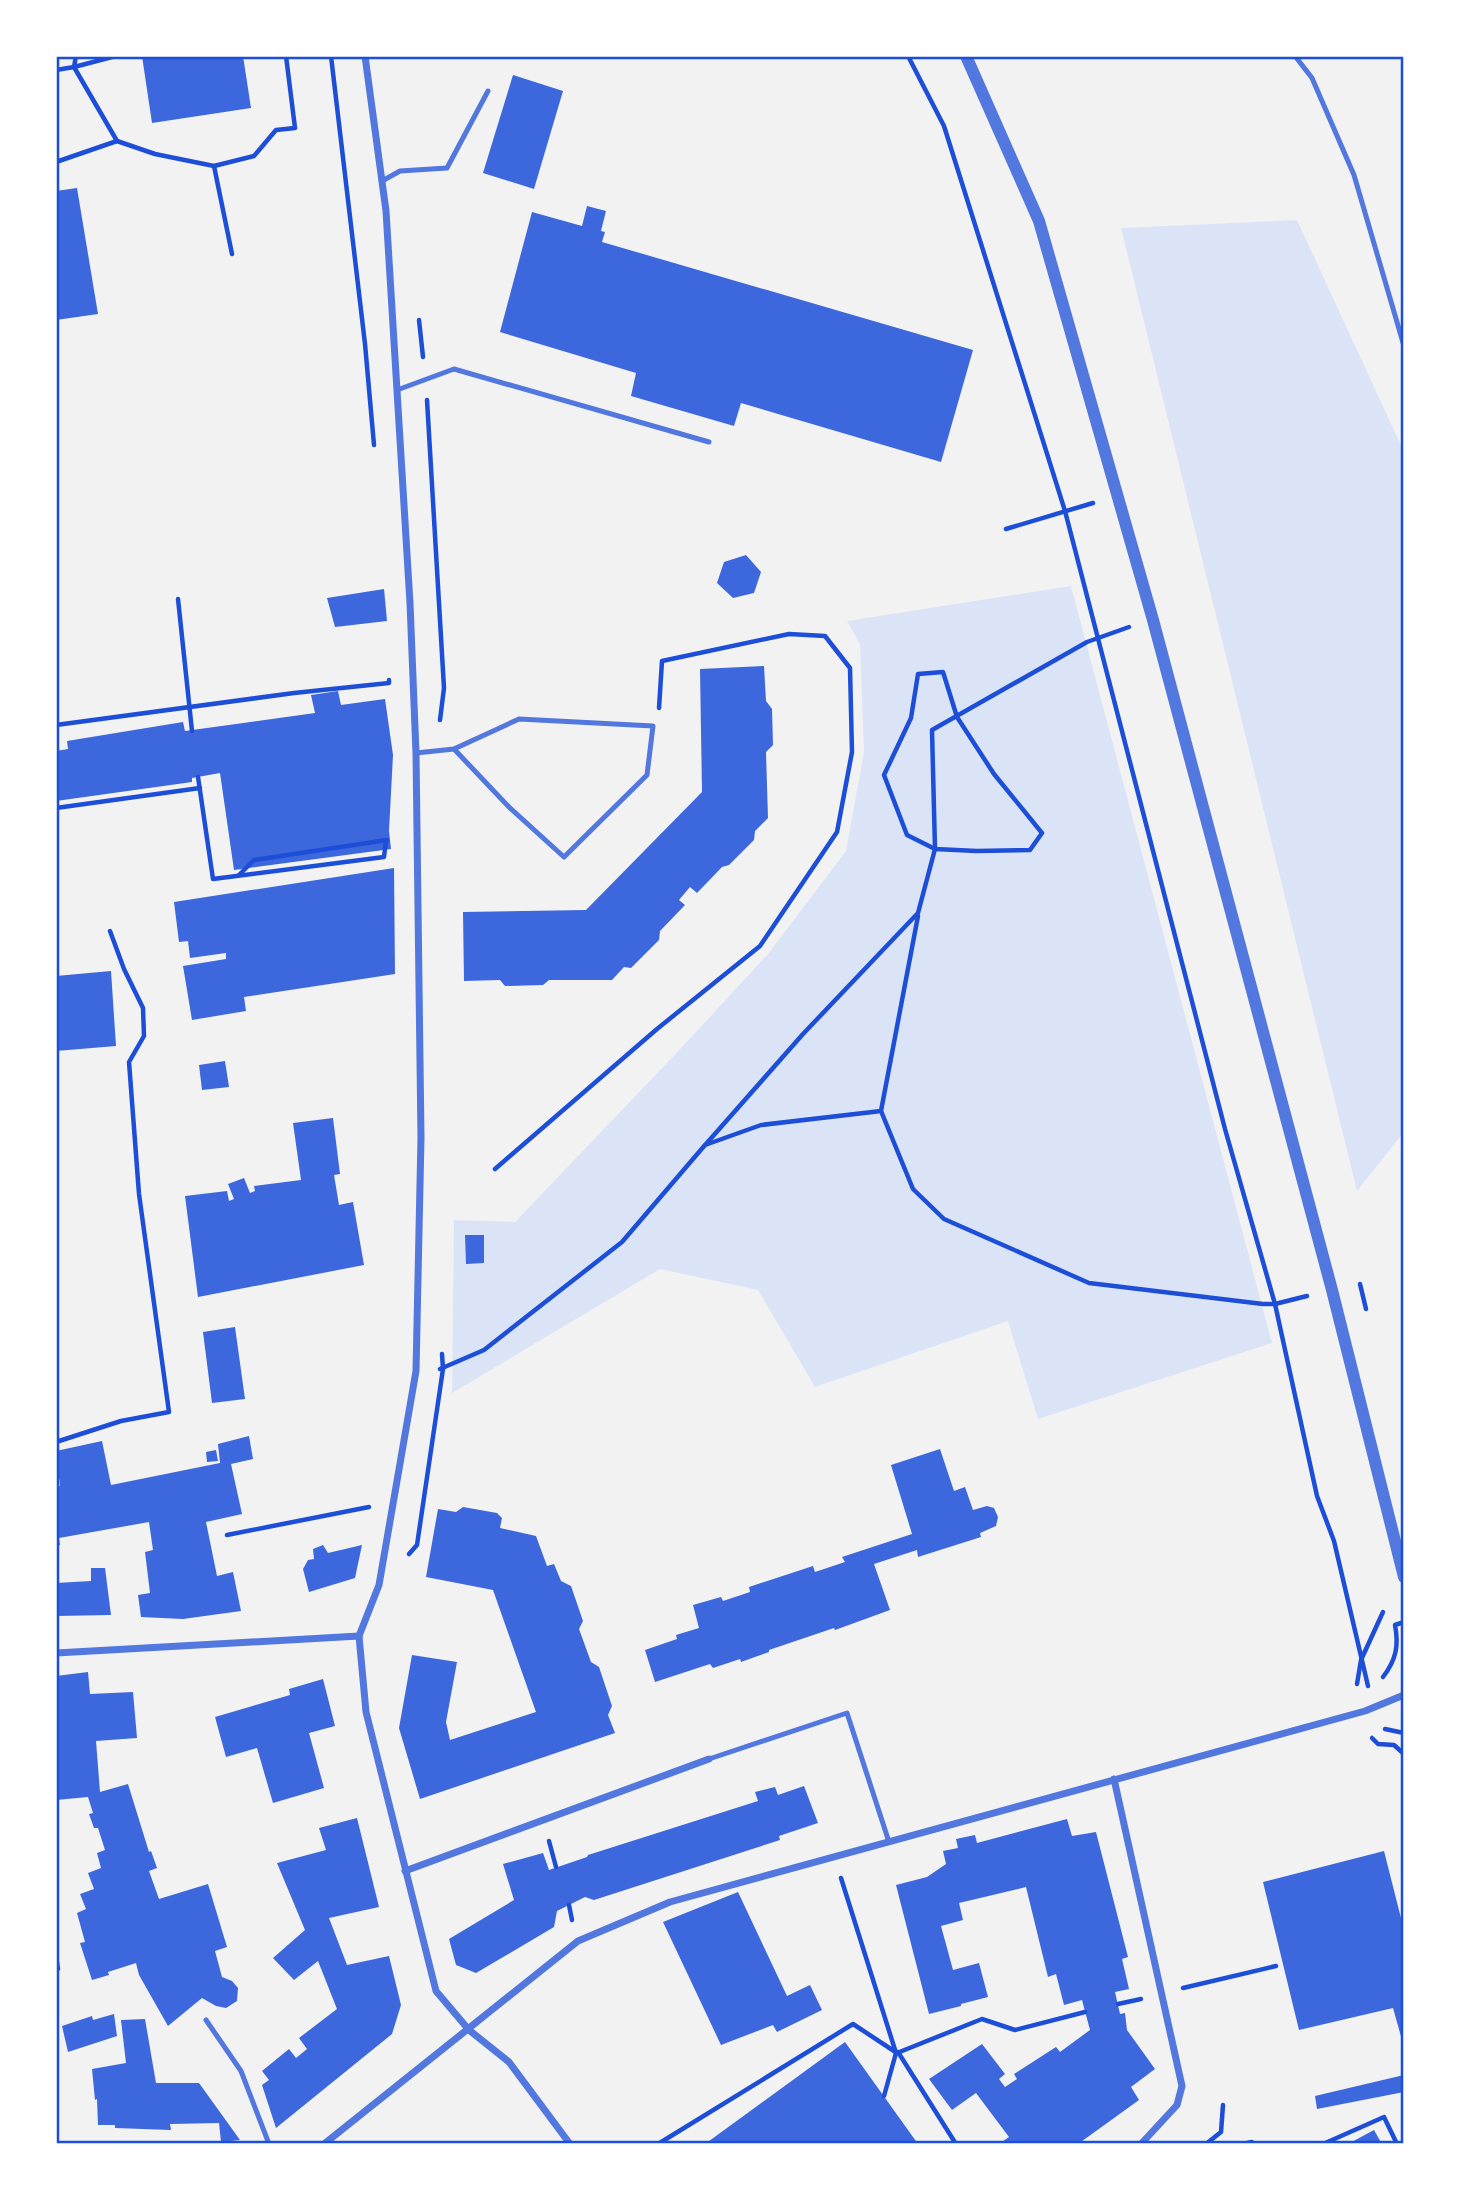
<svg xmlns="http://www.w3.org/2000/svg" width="1460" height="2200" viewBox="0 0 1460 2200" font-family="Barlow,sans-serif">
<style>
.green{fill:#dbe4f7}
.building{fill:#3d67dc}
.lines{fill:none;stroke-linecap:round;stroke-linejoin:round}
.path{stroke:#1d4ed8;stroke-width:4.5}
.service{stroke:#5277de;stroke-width:5}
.minor{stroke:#5277de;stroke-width:7}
.tertiary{stroke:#5277de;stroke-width:12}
.neatline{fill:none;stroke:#1d4ed8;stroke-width:2.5}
</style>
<rect width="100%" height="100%" fill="#f2f2f2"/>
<g class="green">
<polygon points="1297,220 1404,452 1404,1132 1357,1191 1121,228"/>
<polygon points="1071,586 1272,1343 1038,1419 1008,1321 815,1387 758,1290 660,1269 452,1393 454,1220 515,1222 685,1044 768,954 846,851 864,752 860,644 847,621"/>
</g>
<g class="building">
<polygon points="142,56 243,56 251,108 152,123"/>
<polygon points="513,75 563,91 534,189 483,173"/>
<polygon points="77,188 98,314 56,320 56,191"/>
<polygon points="587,206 606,211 601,231 605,232 602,242 973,350 941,462 741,403 734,426 631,396 636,373 500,332 532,212 582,226"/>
<polygon points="746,555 761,572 754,593 733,598 717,583 724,562"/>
<polygon points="384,589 387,621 335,627 327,598"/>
<polygon points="764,666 766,701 772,709 773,745 766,752 768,818 755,831 754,840 729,865 722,867 697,893 690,887 679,900 685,905 660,931 659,940 631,968 624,967 612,980 549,980 543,985 505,986 500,980 464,981 463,912 586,910 702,792 700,669"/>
<polygon points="338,691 341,705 385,699 393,755 389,831 391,849 234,870 220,773 192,778 192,782 56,801 56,751 68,749 67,741 183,722 185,731 315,713 311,695"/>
<polygon points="394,868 395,974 244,997 246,1011 192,1020 183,966 226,959 226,953 190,958 188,941 179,942 174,902"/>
<polygon points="111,971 116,1046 56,1051 56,976"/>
<polygon points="225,1061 229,1087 202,1090 199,1065"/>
<polygon points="333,1118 340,1174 334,1175 339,1205 353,1202 364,1265 198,1297 185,1196 227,1191 229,1201 234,1199 228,1184 244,1178 250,1193 255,1191 254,1186 301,1180 293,1123"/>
<polygon points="465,1235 484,1235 484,1263 466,1264"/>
<polygon points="235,1327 245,1399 212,1403 203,1332"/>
<polygon points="249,1436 253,1459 231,1464 242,1514 206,1522 217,1576 233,1572 241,1611 183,1619 141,1617 138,1595 150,1593 145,1552 153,1550 149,1522 59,1538 60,1545 56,1546 56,1486 60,1486 56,1451 102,1441 111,1485 220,1463 218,1444"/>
<polygon points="940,1449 954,1491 965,1487 973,1510 987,1506 994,1508 998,1517 996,1526 980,1533 981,1537 918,1557 917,1550 874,1564 890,1610 835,1630 834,1628 769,1650 769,1652 741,1662 740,1659 713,1668 710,1664 655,1682 645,1650 677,1639 676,1635 699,1628 693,1605 721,1597 723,1601 750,1592 749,1587 813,1566 815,1572 845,1562 842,1557 912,1534 891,1465"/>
<polygon points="216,1450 218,1461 207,1462 206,1452"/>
<polygon points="463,1507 497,1513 502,1518 500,1528 536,1536 547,1566 554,1564 561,1581 571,1586 583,1621 579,1629 591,1662 599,1667 612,1706 608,1715 615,1733 420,1799 399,1728 412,1655 457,1662 446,1722 450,1740 536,1712 493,1590 426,1577 438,1509 456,1512"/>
<polygon points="323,1545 328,1553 362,1545 355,1578 309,1592 303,1569 308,1560 314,1559 313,1549"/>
<polygon points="91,1568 105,1568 111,1615 56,1616 56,1583 91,1581"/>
<polygon points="88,1672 90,1694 133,1692 137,1738 96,1741 100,1792 128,1784 149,1852 151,1851 157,1868 149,1871 159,1899 208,1884 227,1947 215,1951 222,1977 232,1981 238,1988 237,2001 226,2008 216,2006 202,1998 168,2026 139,1975 136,1963 108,1972 109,1975 92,1980 80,1943 85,1942 77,1913 86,1909 80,1894 94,1889 88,1873 101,1868 97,1853 105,1850 98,1828 94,1828 89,1814 93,1813 88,1797 56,1800 56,1676"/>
<polygon points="323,1679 335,1726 309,1733 324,1788 273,1803 257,1748 226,1757 215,1717 290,1695 289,1689"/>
<polygon points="804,1786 818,1823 779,1836 780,1840 594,1900 585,1897 557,1911 554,1927 476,1973 456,1965 449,1939 514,1900 503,1864 543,1853 549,1870 587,1857 588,1855 758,1801 755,1792 775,1787 778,1795"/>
<polygon points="357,1818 379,1907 329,1918 347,1965 389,1956 401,2005 392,2034 276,2128 262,2085 269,2080 262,2071 289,2049 296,2058 307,2049 299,2038 337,2009 318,1961 294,1980 273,1958 305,1930 277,1863 326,1850 319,1828"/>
<polygon points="1067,1819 1072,1836 1096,1832 1128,1957 1122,1959 1129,1989 1115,1992 1120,2014 1125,2013 1127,2030 1155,2069 1131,2087 1139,2100 1078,2144 999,2144 1009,2137 976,2093 952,2110 929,2079 982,2044 1005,2074 999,2079 1005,2087 1017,2079 1014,2074 1056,2047 1060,2052 1090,2030 1082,2000 1064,2005 1056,1974 1048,1977 1026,1887 959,1903 963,1920 941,1926 953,1970 979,1963 988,1997 961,2004 961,2006 929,2014 896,1885 927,1877 946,1864 943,1851 958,1848 956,1839 975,1835 977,1843"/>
<polygon points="1384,1851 1404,1930 1404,2047 1393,2008 1299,2030 1263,1882"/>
<polygon points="738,1892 787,1996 810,1985 822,2010 777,2032 773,2025 721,2045 663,1922"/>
<polygon points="114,2014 117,2036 68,2052 62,2026 92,2016 93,2020"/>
<polygon points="145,2019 156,2083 199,2083 240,2140 221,2142 219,2123 170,2124 171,2130 115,2128 115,2125 98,2125 97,2099 95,2100 92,2069 126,2063 121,2020"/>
<polygon points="845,2042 918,2144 705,2144"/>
<polygon points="1404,2075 1404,2092 1317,2109 1315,2096"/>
<polygon points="1374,2130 1382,2144 1348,2144"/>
</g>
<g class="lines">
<g class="path">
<polyline points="76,56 74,67 116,56"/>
<polyline points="331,56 365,344 374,445"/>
<polyline points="908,56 944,126 1065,511 1225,1129 1275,1304 1317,1496 1334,1541 1368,1686"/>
<polyline points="56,70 74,67 117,141 56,162"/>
<polyline points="117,141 155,154 214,166 232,254"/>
<polyline points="214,166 254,156 276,130 295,128 286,56"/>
<polyline points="419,320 423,357"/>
<polyline points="427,400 444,688 440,720"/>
<polyline points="1006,529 1093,503"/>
<polyline points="178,599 192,731"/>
<polygon points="943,672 957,717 994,774 1042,833 1030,850 977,851 935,849 907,835 884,775 911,718 918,674"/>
<polyline points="56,725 294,693 389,683 389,680"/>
<polyline points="198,777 213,879 384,857 386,840"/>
<polyline points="56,808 200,788"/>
<polyline points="239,875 254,860 387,840"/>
<polyline points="881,1111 918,916"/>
<polyline points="706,1144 803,1034 918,913 935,849 932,730 1087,642 1129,627"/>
<polyline points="495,1169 657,1029 760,946 837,832 852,752 850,668 825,636 789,634 662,661 659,708"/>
<polyline points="1360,1284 1366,1309"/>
<polyline points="440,1369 484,1350 622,1242 705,1145 761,1125 881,1111 913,1189 944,1219 1089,1283 1263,1304 1275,1304 1307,1296"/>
<polyline points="56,1442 121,1421 169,1412 139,1194 129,1062 144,1036 143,1008 124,969 110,931"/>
<polyline points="227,1535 369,1507"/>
<polyline points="409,1554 417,1545 443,1369 442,1354"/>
<path d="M1383 1677C1396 1660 1399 1646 1395 1625L1404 1622"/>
<polyline points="1357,1684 1361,1660 1383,1612"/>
<polyline points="1385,1729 1404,1733"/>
<polyline points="1372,1738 1378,1744 1394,1745 1404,1754"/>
<polyline points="549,1841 556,1867"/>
<polyline points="841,1878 896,2053 884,2096"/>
<polyline points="569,1905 572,1920"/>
<polyline points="56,1956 58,1969 56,1971"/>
<polyline points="1183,1988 1276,1966"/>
<polyline points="1118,2004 1141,1999"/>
<polyline points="898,2052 956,2144"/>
<polyline points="658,2144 853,2024 897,2053 982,2019 1015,2030 1085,2012"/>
<polyline points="1206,2144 1221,2132 1223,2105"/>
<polyline points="1243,2144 1252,2142 1255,2144"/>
<polyline points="1323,2144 1384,2117 1397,2144"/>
</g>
<g class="service">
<polyline points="1295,56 1312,78 1354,175 1404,346"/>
<polyline points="382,181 400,171 447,168 488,91"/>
<polyline points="397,390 454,369 709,442"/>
<polyline points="416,753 454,749 519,719 653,726 647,775 564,857 509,807 454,749"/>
<polyline points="709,1759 847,1713 889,1842"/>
<polyline points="206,2020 241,2071 269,2144"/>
</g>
<g class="minor">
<polyline points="365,56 386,211 410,603 416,753 421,1138 416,1371 379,1585 359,1636 366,1712 436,1991 469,2030 509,2062 570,2144"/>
<polyline points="56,1653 359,1636"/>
<polyline points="1114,1779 1182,2086 1177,2105 1141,2144"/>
<polyline points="405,1871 709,1759"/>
<polyline points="324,2144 578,1941 670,1902 1365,1711 1404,1695"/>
</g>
<polyline class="tertiary" points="966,56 1039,221 1153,620 1332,1290 1404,1577"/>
</g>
<rect width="1460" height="2200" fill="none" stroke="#ffffff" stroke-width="116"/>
<rect x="58" y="58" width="1344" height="2084" class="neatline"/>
</svg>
